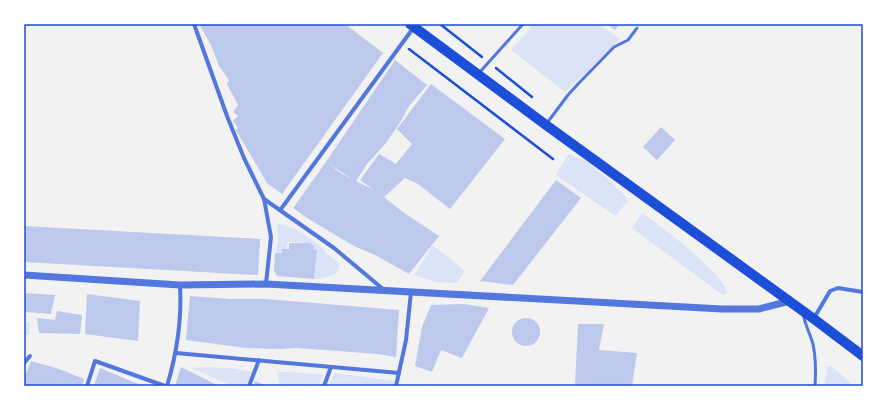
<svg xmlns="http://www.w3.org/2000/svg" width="887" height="410" viewBox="0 0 887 410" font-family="'Titillium Web',sans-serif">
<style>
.green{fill:#dbe4f7}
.building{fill:#bdc9ec;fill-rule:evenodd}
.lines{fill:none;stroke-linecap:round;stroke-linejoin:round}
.path{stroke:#1d4ed8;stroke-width:2.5}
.service{stroke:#5277de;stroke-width:3}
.minor{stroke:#5277de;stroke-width:4}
.tertiary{stroke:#5277de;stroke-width:7}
.primary{stroke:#1d4ed8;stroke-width:10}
.neatline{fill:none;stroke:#1d4ed8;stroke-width:1.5}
</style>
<rect width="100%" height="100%" fill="#f2f2f2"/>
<g class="green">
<polygon points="534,24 599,24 620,39 565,92 511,50"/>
<path d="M568 154C574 156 580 158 586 161 596 168 622 190 628 201L615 216 556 175Z"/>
<path d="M642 213C660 226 725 273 727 294H722L717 291 632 228Z"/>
<path d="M277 224C292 224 313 239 323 249 326 252 327 255 330 256 333 259 338 260 339 265 341 276 322 279 314 279L317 250 313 249 314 246 310 243 288 242 287 243V249H283L282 253 276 252 278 241Z"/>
<polygon points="433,245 465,271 457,283 436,282 414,275"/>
<polygon points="24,322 31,323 29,335 24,335"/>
<polygon points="831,366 850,382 852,386 824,386 827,367"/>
<polygon points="204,367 229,368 252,372 246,386 232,386 191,368"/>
<polygon points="278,372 292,372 323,375 319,386 280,386"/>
<polygon points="334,373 394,381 392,386 329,386"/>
</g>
<g class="building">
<polygon points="199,24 345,24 383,53 282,194 267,183 236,130 238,128 233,121 238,116 233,112 238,105 227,84 229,80 219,66 211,45"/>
<polygon points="607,24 620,24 615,30"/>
<path d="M395 60 427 85 409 106 401 121 386 143 367 164 356 181 374 190 360 180 379 154 396 164 412 144 397 129 431 84 505 139 450 209 418 184 405 178 384 197 404 213 439 236 409 274 375 255 354 246 307 218 293 208 326 162ZM329 164 354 180 341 173Z"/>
<polygon points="661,127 675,140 657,160 643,147"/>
<polygon points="556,180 581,198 513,285 480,281"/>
<polygon points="24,226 260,239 258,275 24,262"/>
<polygon points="289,243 310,243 314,246 313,249 317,250 314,279 277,276 274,271 275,253 282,253 282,249 289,249"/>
<polygon points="24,293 55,295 51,314 24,312"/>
<polygon points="87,294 140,301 138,341 85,334"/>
<polygon points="190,296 230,299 266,299 399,310 396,357 378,354 297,348 280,349 246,348 186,340"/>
<polygon points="464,304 489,308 462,358 441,350 432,372 415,366 422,327 431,305"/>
<polygon points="57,311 82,315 80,334 39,333 37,318 55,320"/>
<circle cx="526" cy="332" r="14"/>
<polygon points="578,324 604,324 599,350 637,353 632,386 575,386"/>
<polygon points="31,361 59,369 84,379 82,386 24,386 24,379"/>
<polygon points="181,367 219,386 175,386"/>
<polygon points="100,368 143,386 94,386"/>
<polygon points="255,381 267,386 253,386"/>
</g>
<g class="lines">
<g class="path">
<polyline points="440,24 482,57"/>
<polyline points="409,49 553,159"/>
<polyline points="496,68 532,97"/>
</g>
<g class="service">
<polyline points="479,73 523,24"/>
<polyline points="547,123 568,95 578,84 614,47 628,40 637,28"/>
<path d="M803 314C805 324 810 334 813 344 816 358 816 372 815 386"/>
</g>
<g class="minor">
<polyline points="194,24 227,116 244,158 264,199 271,237 266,284"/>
<polyline points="264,199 334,248 383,289"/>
<polyline points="281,209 414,27"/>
<polyline points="814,318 830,291 838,288 863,292"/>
<polyline points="176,353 399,373"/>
<polyline points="24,363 30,356"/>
<polyline points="87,386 95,361 165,386"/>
<path d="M167 386C177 353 182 320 180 285"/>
<polyline points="249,386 259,360"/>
<polyline points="324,386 331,367"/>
<polyline points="396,386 406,340 411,292"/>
</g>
<polyline class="tertiary" points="24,275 180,285 266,284 722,309 759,309 790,301"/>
<polyline class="primary" points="410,24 546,125 814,319 863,356"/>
</g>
<rect width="887" height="410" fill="none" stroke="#ffffff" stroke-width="50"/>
<rect x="25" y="25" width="837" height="360" class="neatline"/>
</svg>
